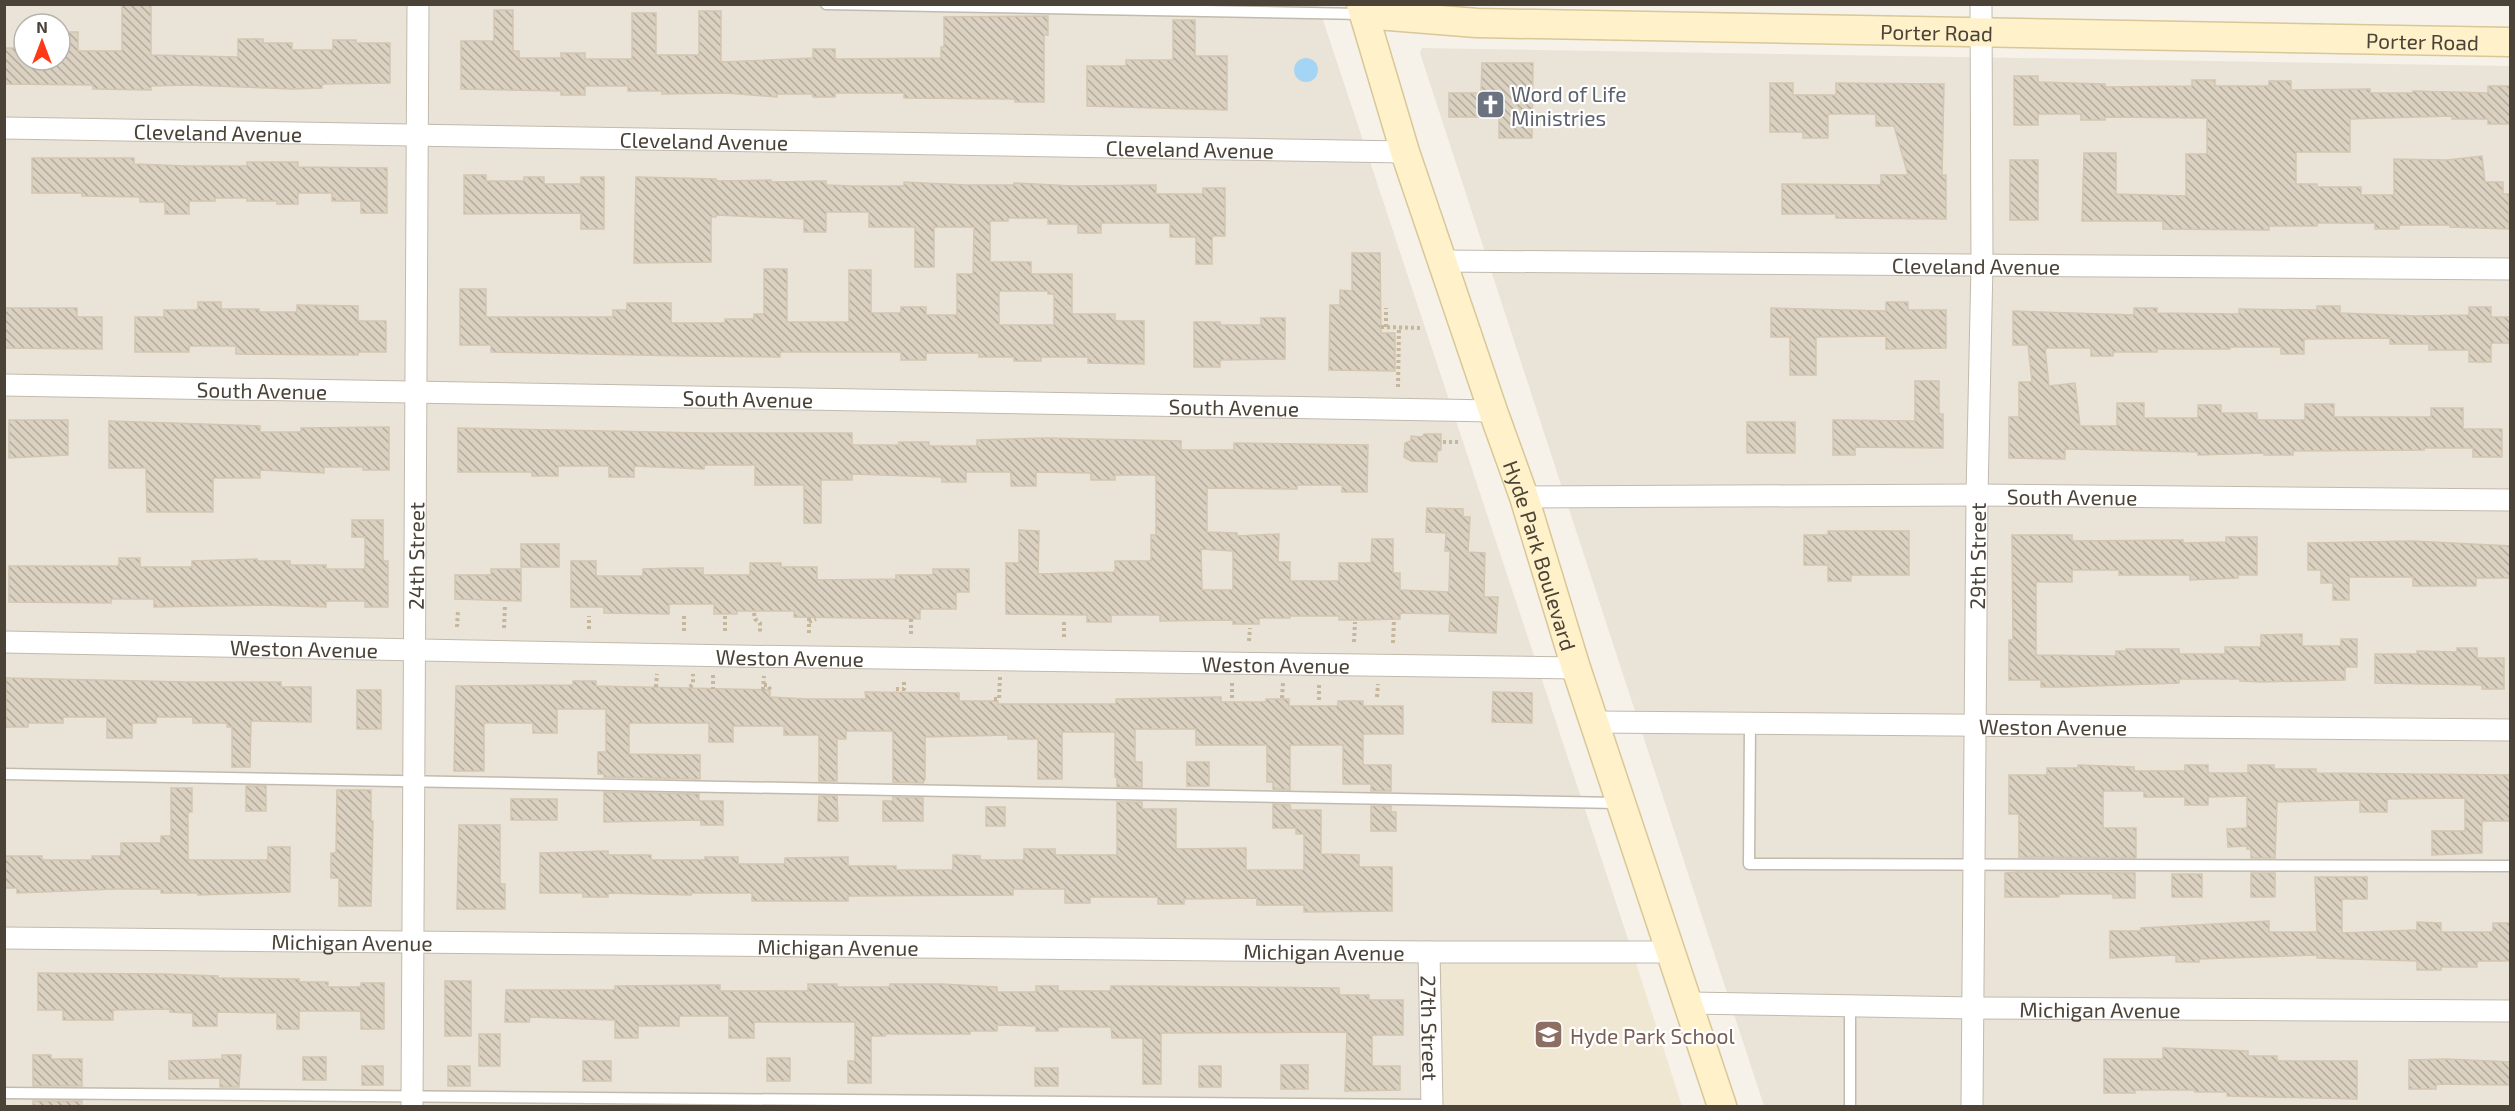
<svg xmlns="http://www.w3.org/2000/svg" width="2515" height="1111" viewBox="0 0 2515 1111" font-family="'Exo 2',sans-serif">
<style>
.residential{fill:#eae4d8;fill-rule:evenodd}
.education{fill:#f0e7d3}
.water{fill:#a4d5f5}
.building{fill:url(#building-back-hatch);stroke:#d4c6b1;stroke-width:1.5;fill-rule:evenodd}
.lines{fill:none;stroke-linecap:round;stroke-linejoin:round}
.service-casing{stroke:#c2baac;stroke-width:13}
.minor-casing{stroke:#c2baac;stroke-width:23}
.secondary-casing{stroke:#d8c797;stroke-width:31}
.path{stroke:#c5b69c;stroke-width:4;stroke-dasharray:3 3;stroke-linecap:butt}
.service{stroke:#fff;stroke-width:10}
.minor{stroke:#fff;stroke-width:21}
.secondary{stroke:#fff2cb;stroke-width:28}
.labels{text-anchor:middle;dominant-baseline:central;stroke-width:4.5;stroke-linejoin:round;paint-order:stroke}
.street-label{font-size:21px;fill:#4b4337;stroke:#fff}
.worship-label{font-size:21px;fill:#5b616d;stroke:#fff;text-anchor:start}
.education-label{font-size:21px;fill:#785e54;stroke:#fff;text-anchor:start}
</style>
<defs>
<pattern id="building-back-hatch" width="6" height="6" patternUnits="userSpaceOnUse" patternTransform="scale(1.5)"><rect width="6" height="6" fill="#dbd1c1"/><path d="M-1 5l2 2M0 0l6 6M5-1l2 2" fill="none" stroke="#b4ab9e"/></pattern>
</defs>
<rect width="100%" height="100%" fill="#f6f2ea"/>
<g class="residential">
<path d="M5 5H1318L1636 963 1439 962 1438 1106H5ZM24 24H60V60H24Z"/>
<polygon points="1422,48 2510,66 2510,1106 1764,1106 1420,53"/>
</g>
<polygon class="education" points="1438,962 1636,963 1682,1106 1438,1106"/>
<circle class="water" cx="1306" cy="70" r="12"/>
<g class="building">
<polygon points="122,4 151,4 151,55 238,57 238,39 263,39 263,43 292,43 292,50 333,50 333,40 356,40 356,43 390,43 390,83 322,84 322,88 292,89 188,85 151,86 151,90 93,89 93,85 4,84 4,48 24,48 24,60 60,60 60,32 78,32 78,51 122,51"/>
<polygon points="494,10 513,10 513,51 519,51 519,58 561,58 561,53 585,53 585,59 632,59 632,13 656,13 656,55 699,55 699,11 721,11 721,62 813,58 813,49 835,49 835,59 941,58 941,47 944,47 944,17 1048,16 1048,35 1044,35 1044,102 1015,102 1015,99 904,98 904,93 835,93 835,97 813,97 813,94 777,94 777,97 727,93 662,94 662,91 628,91 628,86 585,86 585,95 561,95 561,91 461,89 461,41 494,41"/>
<polygon points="1173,20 1195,20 1195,56 1227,56 1227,110 1087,106 1087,66 1126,66 1126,60 1173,60"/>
<polygon points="1482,63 1533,63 1532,138 1499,138 1499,117 1449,117 1449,93 1481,93"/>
<polygon points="2014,76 2038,76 2038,82 2105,84 2105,87 2192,86 2192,80 2215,80 2215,86 2269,86 2269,81 2291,81 2291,90 2370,89 2370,93 2413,93 2413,91 2488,93 2488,86 2510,86 2510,124 2488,124 2488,119 2452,119 2452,116 2350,119 2350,152 2296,152 2296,184 2317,184 2317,187 2361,187 2361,195 2394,195 2394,159 2447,160 2482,156 2485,182 2503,182 2503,194 2509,194 2509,229 2450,227 2450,225 2399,225 2399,229 2375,229 2375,223 2317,223 2317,226 2269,226 2269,230 2163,229 2163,221 2082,221 2084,153 2116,153 2116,194 2186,196 2186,154 2207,154 2207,118 2105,117 2105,120 2081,120 2081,114 2038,114 2038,125 2014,125"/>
<polygon points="1770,83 1793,83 1793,95 1836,95 1836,83 1944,84 1942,175 1946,175 1946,219 1836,218 1836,214 1782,214 1782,184 1881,185 1881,175 1908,175 1894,126 1876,126 1876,114 1828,114 1828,138 1803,138 1803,132 1770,132"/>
<polygon points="32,158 134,158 134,164 189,166 247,166 247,162 298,162 298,167 387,168 387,213 361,213 361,201 332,201 332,193 298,193 298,204 277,204 277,201 247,201 247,198 215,198 215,201 189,201 189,214 165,214 165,202 140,202 140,197 82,196 82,193 32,193"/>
<rect x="2010" y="160" width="28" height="60"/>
<polygon points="464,175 486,175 486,181 524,181 524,177 544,177 544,184 581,184 581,177 604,177 604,229 581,229 581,213 464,214"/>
<path d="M636 177 716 179V181L771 180V182L826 181V185L853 186H904V182L966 185H1014V183L1073 186 1156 185V194H1203V188H1225V236H1212V264H1196V237H1170V223H1101V233H1078V224H1048V218H1008V221H990V262H1031V274H1072V314H1115V321H1144V364L1088 363V357H1041V361H1014V357H979V353H926V360H901V352H780V357L686 356 491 352V345H460V289H486V317H613V310H627V303H671V323H725V319H754V314H764V269H787V322H849V270H871V313H901V307H926V315H957V274H973L974 227H934V267H915V227H869V212H826V232H804V219L716 215V217H711V262L634 263ZM999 291H1048V294H1054V325H999Z"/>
<polygon points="1352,253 1380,253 1381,333 1395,333 1395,371 1329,370 1330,305 1340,305 1340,290 1352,291"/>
<polygon points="198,302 221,302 221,309 259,309 259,312 297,312 297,305 358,306 358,321 386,321 386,352 358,352 358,355 236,354 236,346 189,346 189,352 135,352 135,317 164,317 164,310 198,310"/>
<polygon points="1886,302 1908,302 1908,310 1946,310 1946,348 1886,349 1886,336 1816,337 1816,375 1790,375 1790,337 1771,337 1771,308 1886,311"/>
<polygon points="2317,306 2340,306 2340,313 2416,316 2469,315 2469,307 2491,307 2491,317 2511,317 2511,343 2491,343 2491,362 2469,362 2469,350 2429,350 2429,344 2390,344 2390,338 2304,339 2304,354 2281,354 2281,347 2230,347 2230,349 2157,349 2157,352 2113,352 2113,356 2091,356 2091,348 2045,348 2049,386 2075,383 2080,426 2117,426 2117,403 2144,403 2144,418 2198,418 2198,405 2221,405 2221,413 2257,413 2257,420 2305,420 2305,404 2334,404 2334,417 2431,417 2431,408 2463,408 2463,429 2502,429 2502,457 2473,457 2473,448 2424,448 2424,450 2293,451 2293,455 2264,455 2264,453 2198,455 2198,452 2065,449 2065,459 2009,458 2009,417 2019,417 2019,382 2032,382 2028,345 2013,345 2013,311 2134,315 2134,308 2157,308 2157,313 2239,314 2239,309 2317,310"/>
<polygon points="4,308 77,308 77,317 102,317 102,349 4,348"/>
<polygon points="1261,318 1285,318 1285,359 1220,360 1220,367 1194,367 1194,322 1220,322 1220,325 1261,325"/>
<polygon points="1915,381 1939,381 1939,414 1943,414 1943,448 1855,447 1855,455 1833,455 1833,420 1915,421"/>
<polygon points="9,420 68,420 68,455 9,458"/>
<polygon points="109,421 260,426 260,432 301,432 301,428 389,427 389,470 363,470 363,467 324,467 324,473 260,470 260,478 213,478 213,512 147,512 146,468 109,468"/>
<rect x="1747" y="422" width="48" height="31"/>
<path d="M458 428 704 433H852V445H899V442H929V446H977V440L1046 438 1181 441V450H1234V443L1368 445 1367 492H1342V485H1297V489L1207 488V532L1237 533V536L1279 534 1278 562H1290V581H1339V563H1371L1372 539H1393V573H1400V590L1449 592 1450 551H1445L1446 533 1426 532 1427 508 1463 509V517H1470L1468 552 1485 553 1484 597H1498L1496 633 1449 631 1450 614 1400 613V619L1363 620H1339V616H1290V618H1259V624H1233V620L1160 621V615H1111V622H1087V615L1006 614V563H1019V530L1039 531 1038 574 1115 572V561H1151V535H1156V475H1115V480H1091V473L1036 472V486H1011V472H966V482H942V477L852 474V480H821V523H804V485H755V465H704V469L634 466V477H609V466H558V476H532V472H458ZM1201 549 1233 551V590H1202Z"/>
<polygon points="1424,434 1441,434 1441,450 1437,451 1437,462 1411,461 1404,457 1405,443 1411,441 1411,436 1422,437"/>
<polygon points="352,520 383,520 383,561 388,561 388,607 365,607 365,601 326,601 326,607 264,605 154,607 154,599 111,599 111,603 9,602 9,566 119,566 119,558 140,558 140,567 192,567 192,561 257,559 257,561 290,561 290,565 326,565 326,569 365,569 365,537 352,537"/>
<polygon points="1828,531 1909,531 1909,575 1851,575 1851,581 1828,581 1828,565 1804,565 1804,535 1828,535"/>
<polygon points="2012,535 2072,535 2072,541 2183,540 2183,543 2226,542 2226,537 2257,537 2257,575 2238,575 2238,578 2190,580 2190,575 2119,575 2119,570 2072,570 2072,582 2036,582 2036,655 2116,656 2116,651 2126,651 2126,649 2179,649 2179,654 2225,654 2225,647 2261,647 2261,635 2302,634 2302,646 2341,646 2341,639 2357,639 2357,667 2345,667 2345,680 2262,682 2240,681 2240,679 2179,679 2179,683 2064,687 2041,687 2041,680 2009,680 2009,640 2013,640"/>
<polygon points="2413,541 2511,546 2511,578 2476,578 2476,586 2413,586 2413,577 2349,577 2349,600 2333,600 2333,583 2321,583 2321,570 2308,570 2308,543"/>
<rect x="521" y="544" width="38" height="23"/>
<polygon points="571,561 596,561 596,576 643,576 643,569 677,568 703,568 703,575 750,575 750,563 781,563 781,567 817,567 817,580 896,579 896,575 933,575 933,569 969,569 969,592 956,592 956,609 920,609 920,619 794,617 794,611 737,611 737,614 714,614 714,604 669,604 669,614 604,613 604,607 571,607"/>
<polygon points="491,569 521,569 521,601 455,599 455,575 491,575"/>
<polygon points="2457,648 2477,648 2477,658 2504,658 2504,689 2482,689 2482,685 2375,683 2375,654 2417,654 2417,651 2457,652"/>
<polygon points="6,678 187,682 281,682 281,687 311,687 311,722 251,721 250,767 232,767 232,727 227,727 227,723 193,723 193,717 156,717 156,723 132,723 132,738 107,738 107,717 63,717 63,723 28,723 28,727 6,727"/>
<polygon points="573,681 596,681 596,686 770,690 770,697 807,699 866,699 865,692 959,693 959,701 998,701 998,704 1116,704 1116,699 1221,697 1221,702 1266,702 1266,699 1289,699 1289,706 1338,706 1338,701 1363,701 1363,706 1403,706 1403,734 1363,734 1363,765 1391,765 1391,791 1371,791 1371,784 1343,784 1343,745 1290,745 1290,790 1273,789 1273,782 1267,782 1267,745 1196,745 1196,729 1135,729 1135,762 1142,762 1142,787 1117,787 1117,777 1115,777 1115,732 1062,732 1062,779 1038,779 1038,739 1008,739 1008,735 925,737 925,779 923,783 893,782 893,731 846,731 846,739 837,739 837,781 819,781 819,735 784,735 784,726 733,726 733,742 709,742 709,723 629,723 629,754 700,755 700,779 604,777 604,774 598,774 598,752 606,752 606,709 557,709 557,733 533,733 533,723 484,723 484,771 454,771 456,686 573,685"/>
<rect x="357" y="690" width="24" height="39"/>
<polygon points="1493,692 1532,693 1532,723 1492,722"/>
<rect x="1187" y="762" width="22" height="24"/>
<polygon points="2078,765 2134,767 2134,771 2185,771 2185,765 2208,765 2208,773 2248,773 2248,765 2274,765 2274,769 2316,769 2316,773 2511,775 2511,821 2482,821 2482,853 2432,855 2432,831 2465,831 2465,798 2387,799 2387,812 2360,812 2360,800 2277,802 2275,858 2251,858 2251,849 2247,849 2247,846 2228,847 2227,829 2247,828 2247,796 2208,797 2208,805 2185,805 2185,797 2144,797 2144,791 2103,791 2103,828 2136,828 2136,858 2019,857 2019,814 2009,814 2009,775 2047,775 2047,768 2078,768"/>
<rect x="246" y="786" width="20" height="25"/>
<polygon points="171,788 192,788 192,812 188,812 188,860 268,860 268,847 290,847 290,892 198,895 198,893 161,893 161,889 116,889 17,893 17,888 4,888 4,856 42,856 42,860 92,860 92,856 121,856 121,843 161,843 161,836 171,836"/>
<polygon points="337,790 371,790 371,821 373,821 371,906 339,906 339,878 331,878 331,853 336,853"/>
<polygon points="604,792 699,794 699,801 723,801 723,825 701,825 701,820 604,822"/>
<polygon points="819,796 837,796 838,821 818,821"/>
<polygon points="893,797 923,798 923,821 883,821 883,801 893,801"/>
<rect x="511" y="799" width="46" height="21"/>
<polygon points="1117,802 1142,802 1142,809 1176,809 1176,849 1246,848 1246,870 1304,870 1304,834 1296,834 1296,828 1273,828 1273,804 1290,805 1291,810 1321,810 1321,854 1359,855 1359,867 1392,867 1392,911 1304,912 1304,905 1257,905 1257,898 1184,899 1184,904 1158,904 1158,897 1090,897 1090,903 1065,903 1065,889 1013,889 1013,895 848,896 848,901 752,901 752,893 691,893 691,895 608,893 608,897 583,897 583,893 540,893 540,853 608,851 608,855 651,855 651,860 705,860 705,857 738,857 738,864 785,864 785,858 848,857 848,866 896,866 896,870 953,870 953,855 980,856 980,860 1024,860 1024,849 1055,849 1055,855 1117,855"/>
<polygon points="1371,806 1391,806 1391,812 1396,812 1396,831 1371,831"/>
<rect x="986" y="807" width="19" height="19"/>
<polygon points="459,825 500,825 500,884 505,884 505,909 457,909"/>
<polygon points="2019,872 2135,873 2135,898 2113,898 2113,894 2059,894 2059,897 2005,897 2005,873"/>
<rect x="2251" y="873" width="24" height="24"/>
<rect x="2172" y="874" width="30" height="23"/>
<polygon points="2315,877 2367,877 2367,899 2342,899 2342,933 2417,930 2417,922 2441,923 2441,932 2493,932 2493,923 2511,923 2511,961 2477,961 2477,967 2441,967 2441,970 2417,970 2417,961 2317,958 2317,955 2199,959 2199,962 2176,962 2176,955 2110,958 2110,931 2141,931 2141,928 2269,921 2269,932 2317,932"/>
<polygon points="38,973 163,974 218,976 218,978 299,979 299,982 328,982 328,987 361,987 361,983 384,983 384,1029 361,1029 361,1011 299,1011 299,1029 277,1029 277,1013 217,1012 217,1026 193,1026 193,1013 170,1012 170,1009 113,1010 113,1020 63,1020 63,1010 38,1010"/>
<rect x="445" y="981" width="26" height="55"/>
<polygon points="808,984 837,984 837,987 890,987 890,984 941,984 997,987 997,992 1036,992 1036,986 1058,986 1058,991 1111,991 1111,986 1139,986 1339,988 1339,995 1369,995 1369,1000 1403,1000 1403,1035 1372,1035 1372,1066 1400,1066 1400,1090 1345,1091 1347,1032 1161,1033 1161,1084 1143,1084 1143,1038 1112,1038 1111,1027 1058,1027 1058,1031 1036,1031 1036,1026 997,1025 997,1031 970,1031 970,1034 885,1034 885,1036 871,1036 871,1083 848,1083 848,1061 855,1061 855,1022 754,1022 754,1038 729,1038 729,1016 679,1016 679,1026 638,1026 638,1038 615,1038 615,1020 530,1017 529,1022 505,1022 506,990 615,990 615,986 720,985 720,991 808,991"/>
<rect x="479" y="1034" width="21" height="32"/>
<polygon points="2163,1048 2248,1051 2248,1056 2277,1056 2277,1061 2357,1061 2357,1099 2227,1096 2227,1092 2195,1092 2195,1090 2135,1090 2135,1093 2104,1093 2104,1059 2163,1059"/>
<polygon points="33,1055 51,1055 51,1059 82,1059 82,1086 33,1086"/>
<polygon points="222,1055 241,1055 239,1087 220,1087 220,1078 169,1079 169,1061 222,1059"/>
<rect x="303" y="1057" width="23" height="23"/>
<rect x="767" y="1058" width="23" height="23"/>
<polygon points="2446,1059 2511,1062 2511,1085 2436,1084 2436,1089 2409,1089 2409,1060"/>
<rect x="583" y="1061" width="28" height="20"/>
<rect x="1281" y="1065" width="27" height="24"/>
<rect x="362" y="1066" width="21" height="19"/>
<rect x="448" y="1066" width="22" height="20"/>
<rect x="1199" y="1066" width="22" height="21"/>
<rect x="1035" y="1068" width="23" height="18"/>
<rect x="33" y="1101" width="49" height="6"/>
</g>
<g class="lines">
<defs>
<g id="service">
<polyline points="826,4 1362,14"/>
<polyline points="1750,724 1749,864 2510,866"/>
<polyline points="4,774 1618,803"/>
<polyline points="4,1093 1432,1105"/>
<polyline points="1850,1106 1850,1007"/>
</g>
<g id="minor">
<path id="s1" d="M4 128 1405 152"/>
<path id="s2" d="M1442 261 2510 269"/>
<path id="s3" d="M4 385 1493 411"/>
<path id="s4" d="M1524 497 1977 495 2510 500"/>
<path id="s5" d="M4 642 736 656 1576 668"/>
<path id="s6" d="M1595 722 2510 730"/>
<path id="s7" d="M4 938 1429 952H1672"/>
<path id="s8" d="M1429 952 1432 1106"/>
<path id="s9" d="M1690 1003 1973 1008 2510 1011"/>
<path id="s10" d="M412 1106 418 4"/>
<path id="s11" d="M1972 1106 1977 495 1982 265 1981 4"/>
</g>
<g id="secondary">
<path id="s12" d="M1361 4 1405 152 1493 411 1524 497 1576 668 1722 1106"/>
<path id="s13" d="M1364 14 1477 23 2510 42"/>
</g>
</defs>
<use href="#service" class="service-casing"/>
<use href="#minor" class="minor-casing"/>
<use href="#secondary" class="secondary-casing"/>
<g class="path">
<polyline points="1381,327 1422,328"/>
<polyline points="1386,327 1386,308"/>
<polyline points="1398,387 1399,328"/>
<polyline points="1443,442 1459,442"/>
<polyline points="754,613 755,619 760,623 760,632"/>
<polyline points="809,622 816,619"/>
<polyline points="457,627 458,610"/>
<polyline points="504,628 505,605"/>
<polyline points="589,629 589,616"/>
<polyline points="684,631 684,613"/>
<polyline points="725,631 725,616"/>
<polyline points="809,633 809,617"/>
<polyline points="911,634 911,619"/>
<polyline points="1064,637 1064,621"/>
<polyline points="1249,641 1250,628"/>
<polyline points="1354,642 1355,622"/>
<polyline points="1393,643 1394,619"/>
<polyline points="713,675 713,689"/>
<polyline points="764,685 768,685 771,691"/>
<polyline points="656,687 657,674"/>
<polyline points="690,687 693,684 693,674"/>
<polyline points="896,689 904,689 904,679"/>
<polyline points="763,690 764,676"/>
<polyline points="1377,697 1378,684"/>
<polyline points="1232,698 1232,681"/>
<polyline points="1282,698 1283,682"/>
<polyline points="994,699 999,699 1000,677"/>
<polyline points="1319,700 1319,683"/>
</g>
<use href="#service" class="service"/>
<use href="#minor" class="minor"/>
<use href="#secondary" class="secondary"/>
</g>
<defs>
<symbol id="church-square" viewBox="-11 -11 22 22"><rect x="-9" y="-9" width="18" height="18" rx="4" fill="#6b7280" stroke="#fff"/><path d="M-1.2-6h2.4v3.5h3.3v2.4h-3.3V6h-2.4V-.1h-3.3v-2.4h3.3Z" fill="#fff"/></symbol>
<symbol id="school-square" viewBox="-11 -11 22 22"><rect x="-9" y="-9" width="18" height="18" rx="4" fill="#8d6e63" stroke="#fff"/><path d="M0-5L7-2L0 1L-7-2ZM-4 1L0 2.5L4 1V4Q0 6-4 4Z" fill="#fff"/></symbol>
</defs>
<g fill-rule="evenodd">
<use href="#church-square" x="1474" y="88" width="33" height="33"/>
<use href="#school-square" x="1532" y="1018" width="33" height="33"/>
</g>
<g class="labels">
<g class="street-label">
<text stroke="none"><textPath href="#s13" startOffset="573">Porter Road</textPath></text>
<text stroke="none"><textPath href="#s13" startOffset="1059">Porter Road</textPath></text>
<text stroke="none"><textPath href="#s1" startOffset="214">Cleveland Avenue</textPath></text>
<text stroke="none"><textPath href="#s1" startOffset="700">Cleveland Avenue</textPath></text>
<text stroke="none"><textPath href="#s1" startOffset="1186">Cleveland Avenue</textPath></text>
<text stroke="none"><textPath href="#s2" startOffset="534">Cleveland Avenue</textPath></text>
<text stroke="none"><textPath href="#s3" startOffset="258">South Avenue</textPath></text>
<text stroke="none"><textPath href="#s3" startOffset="744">South Avenue</textPath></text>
<text stroke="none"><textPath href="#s3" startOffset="1230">South Avenue</textPath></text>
<text stroke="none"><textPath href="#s4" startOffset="548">South Avenue</textPath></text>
<text stroke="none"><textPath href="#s11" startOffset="550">29th Street</textPath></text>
<text stroke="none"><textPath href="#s10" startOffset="550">24th Street</textPath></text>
<text stroke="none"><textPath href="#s12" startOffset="580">Hyde Park Boulevard</textPath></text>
<text stroke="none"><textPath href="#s5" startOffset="300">Weston Avenue</textPath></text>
<text stroke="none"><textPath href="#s5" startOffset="786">Weston Avenue</textPath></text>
<text stroke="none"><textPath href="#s5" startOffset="1272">Weston Avenue</textPath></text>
<text stroke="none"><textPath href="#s6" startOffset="458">Weston Avenue</textPath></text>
<text stroke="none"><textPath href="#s7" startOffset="348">Michigan Avenue</textPath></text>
<text stroke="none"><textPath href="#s7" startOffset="834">Michigan Avenue</textPath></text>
<text stroke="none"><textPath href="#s7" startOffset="1320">Michigan Avenue</textPath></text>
<text stroke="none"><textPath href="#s9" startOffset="410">Michigan Avenue</textPath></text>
<text stroke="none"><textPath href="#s8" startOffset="76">27th Street</textPath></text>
</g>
<g class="worship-label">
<text x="1511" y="93">Word of Life<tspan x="1511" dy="24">Ministries</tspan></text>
</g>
<g class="education-label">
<text x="1570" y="1035">Hyde Park School</text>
</g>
</g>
<rect width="2515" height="1111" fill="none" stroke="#4b4337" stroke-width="12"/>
<g transform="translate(42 42)"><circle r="28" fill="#ffffff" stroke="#b7b4af" stroke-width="1.5"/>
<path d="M0-4.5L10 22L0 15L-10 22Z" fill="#ff3818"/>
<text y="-9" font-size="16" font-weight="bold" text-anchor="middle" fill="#4b4337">N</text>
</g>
</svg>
